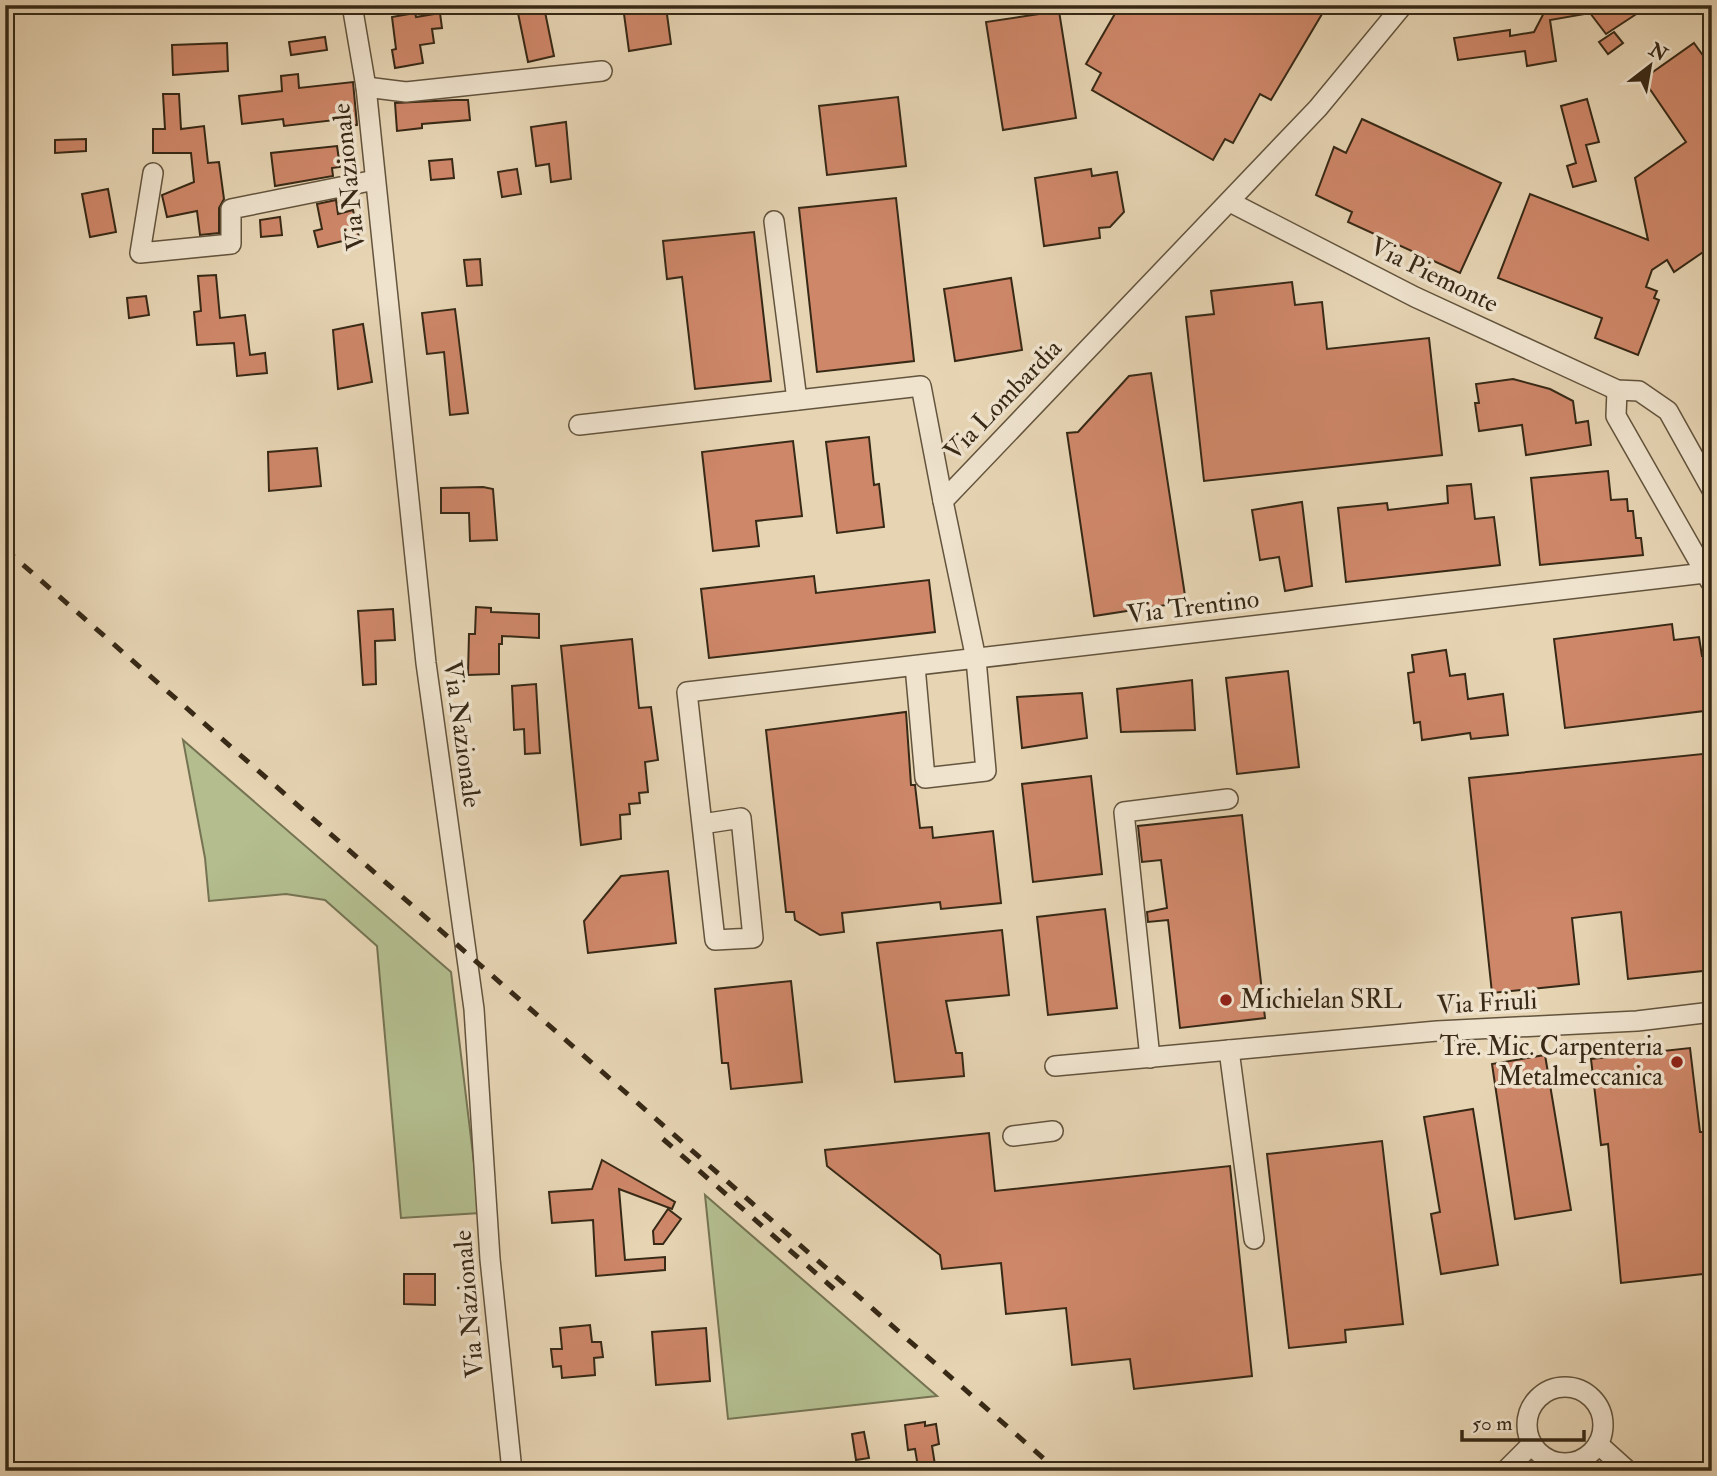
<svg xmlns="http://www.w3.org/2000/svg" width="1717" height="1476" viewBox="0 0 1717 1476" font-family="'IM FELL Double Pica',serif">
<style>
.green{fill:#b3bd8e;stroke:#757352;stroke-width:2}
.building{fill:#ce8769;stroke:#372916;stroke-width:2}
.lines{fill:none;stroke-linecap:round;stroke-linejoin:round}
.minor-casing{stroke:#63543d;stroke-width:22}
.minor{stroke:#efe3ce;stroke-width:19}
.rail{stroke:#372916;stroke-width:5;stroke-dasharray:12 12;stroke-linecap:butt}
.poi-dot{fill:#8f2418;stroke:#efe3ce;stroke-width:2.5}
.labels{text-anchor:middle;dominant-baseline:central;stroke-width:7;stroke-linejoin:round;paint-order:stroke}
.street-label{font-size:26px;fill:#372916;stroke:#efe3ce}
.poi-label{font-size:26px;fill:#372916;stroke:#efe3ce;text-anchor:start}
</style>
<rect width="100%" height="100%" fill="#e6d4b3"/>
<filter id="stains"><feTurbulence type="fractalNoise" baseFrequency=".00286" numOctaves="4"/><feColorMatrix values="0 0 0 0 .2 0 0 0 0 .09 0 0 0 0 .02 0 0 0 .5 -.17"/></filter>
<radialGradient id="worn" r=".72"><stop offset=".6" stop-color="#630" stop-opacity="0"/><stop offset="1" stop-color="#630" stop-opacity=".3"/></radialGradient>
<g class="green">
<polygon points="183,740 451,972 480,1213 401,1218 377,946 325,900 286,894 209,901 205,858"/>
<polygon points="705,1195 937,1396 728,1419"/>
</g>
<g class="building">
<polygon points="1120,5 1308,5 1322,14 1271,100 1260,94 1233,143 1225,139 1213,160 1092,90 1101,73 1086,64"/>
<polygon points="1548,5 1650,5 1606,34 1590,13 1550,20 1556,61 1527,66 1525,51 1458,60 1454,38 1510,30 1510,36 1534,32"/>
<polygon points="544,7 554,56 528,62 518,13"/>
<polygon points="666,7 671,44 629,51 624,14"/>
<polygon points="1059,11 1076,118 1003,130 986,22"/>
<polygon points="415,13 416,17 440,13 442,28 432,29 434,43 420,45 423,63 395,68 392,50 396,49 392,17"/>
<polygon points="1614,32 1623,43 1608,54 1599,42"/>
<polygon points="325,37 327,50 291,55 289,42"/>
<polygon points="227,43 228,71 173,75 172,45"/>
<polygon points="1694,43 1712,68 1712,246 1674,272 1667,260 1652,270 1646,287 1657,291 1654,298 1659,300 1638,355 1595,338 1602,318 1498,278 1530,194 1648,240 1635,178 1686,142 1643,79"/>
<polygon points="298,74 299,88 353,82 357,125 344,127 343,119 284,126 283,119 242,124 239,96 282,91 281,76"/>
<polygon points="163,94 179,94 181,129 204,126 208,163 219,162 224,199 219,208 219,233 200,235 197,211 167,217 162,195 194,182 191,153 153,153 153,129 165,129"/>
<polygon points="898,97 906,166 827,175 819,106"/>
<polygon points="1587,99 1599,142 1586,145 1596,181 1573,187 1567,166 1576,163 1561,106"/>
<polygon points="455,100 468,100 470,120 422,124 422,128 397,131 395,103"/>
<polygon points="1362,119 1501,183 1460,273 1348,222 1352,212 1316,195 1334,147 1346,153"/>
<polygon points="566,122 571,179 551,182 549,164 536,166 531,127"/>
<polygon points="86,139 86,151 55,153 55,140"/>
<polygon points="337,146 340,167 332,168 333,176 275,186 271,153"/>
<polygon points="452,159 454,178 431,180 429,161"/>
<polygon points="517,169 521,194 502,197 498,172"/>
<polygon points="1091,169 1092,176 1117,172 1124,212 1110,227 1099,228 1100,238 1044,246 1035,178"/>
<polygon points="108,189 116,232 90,237 82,194"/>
<polygon points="896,198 914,361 817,372 799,208"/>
<polygon points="336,200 338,214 353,210 359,237 318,247 314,231 322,229 317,204"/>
<polygon points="280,217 282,235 261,237 260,220"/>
<polygon points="754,232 771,381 695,389 682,277 667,279 663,241"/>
<polygon points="480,259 482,285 467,286 464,260"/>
<polygon points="216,275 220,318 245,315 250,355 265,353 267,373 237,376 234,343 197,345 194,312 201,311 198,276"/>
<polygon points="1011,278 1022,350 955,361 944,289"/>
<polygon points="1292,282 1295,305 1322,302 1327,349 1429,338 1442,455 1204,481 1186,317 1214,314 1211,291"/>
<polygon points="146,296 149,315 129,318 127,298"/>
<polygon points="455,309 468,413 450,415 444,352 427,354 422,313"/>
<polygon points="363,324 372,382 338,389 333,330"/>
<polygon points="1151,373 1186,602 1094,616 1067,433 1078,432 1129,376"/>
<polygon points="1513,379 1550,389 1573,401 1576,423 1588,421 1591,445 1526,455 1522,425 1479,431 1475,403 1479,403 1476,384"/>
<polygon points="869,437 874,485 879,484 884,527 837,533 826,442"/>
<polygon points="793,441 802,516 756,521 759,546 713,551 702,452"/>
<polygon points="317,448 321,486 269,491 268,452"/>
<polygon points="1608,471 1611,500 1627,499 1628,511 1633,511 1636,538 1641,538 1643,555 1540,565 1531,478"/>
<polygon points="1471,484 1475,519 1494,517 1500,565 1346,582 1338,508 1387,503 1388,510 1448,503 1447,486"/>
<polygon points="483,487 493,489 497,540 470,541 469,513 441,513 441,488"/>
<polygon points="1302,502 1312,586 1285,591 1279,557 1260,560 1252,510"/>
<polygon points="814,576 816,593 929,580 935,632 709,658 701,589"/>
<polygon points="476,607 491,608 491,612 539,614 539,638 502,636 502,644 499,644 499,674 468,675 469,634 475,634"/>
<polygon points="393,609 395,640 375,641 376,684 363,685 358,611"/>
<polygon points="1672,624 1674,640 1699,637 1702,656 1707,656 1710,666 1712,710 1565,728 1554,639"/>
<polygon points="632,639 639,708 651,707 658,760 645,762 648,792 639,793 640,803 629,804 630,814 620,815 621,839 581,845 561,646"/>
<polygon points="1446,650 1450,676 1465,674 1468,699 1503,694 1508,735 1471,739 1470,733 1422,740 1420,722 1414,723 1408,673 1414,672 1412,655"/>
<polygon points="1288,671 1299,767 1237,774 1226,678"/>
<polygon points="1192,680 1195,730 1121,732 1117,689"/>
<polygon points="536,684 540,753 525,754 524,729 514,730 512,686"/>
<polygon points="1082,693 1087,738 1022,748 1017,697"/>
<polygon points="906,712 911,785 915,785 920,828 932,827 933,838 993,831 1001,903 941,909 940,902 842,913 844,932 820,935 795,920 794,912 786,912 766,730"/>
<polygon points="1712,753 1712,970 1628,979 1621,912 1572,918 1579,984 1492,993 1469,778"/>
<polygon points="1091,776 1102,874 1033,882 1022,784"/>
<polygon points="1242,815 1265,1018 1180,1028 1168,920 1148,922 1147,912 1167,908 1161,860 1142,862 1138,826"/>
<polygon points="668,871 676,943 588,953 584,921 621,876"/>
<polygon points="1105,909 1117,1008 1048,1015 1037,917"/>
<polygon points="1002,930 1009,995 946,1001 956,1053 962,1053 964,1076 895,1082 877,943"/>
<polygon points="791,981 802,1082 731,1089 728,1063 722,1063 715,989"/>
<polygon points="1690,1048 1700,1132 1704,1132 1712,1221 1712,1273 1621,1283 1608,1144 1601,1145 1591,1059"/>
<polygon points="1545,1055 1571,1210 1515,1219 1492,1064"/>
<polygon points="1473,1109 1498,1265 1441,1274 1431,1214 1440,1212 1424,1117"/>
<polygon points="989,1133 995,1191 1230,1166 1252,1376 1134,1389 1130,1359 1072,1365 1066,1308 1006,1314 1001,1263 942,1269 940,1255 827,1166 825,1150"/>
<polygon points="1382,1141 1403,1324 1345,1330 1346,1342 1289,1348 1267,1154"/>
<polygon points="602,1160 675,1202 672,1209 619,1189 625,1260 665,1257 665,1270 596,1276 593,1220 552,1223 549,1192 592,1189"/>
<polygon points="668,1209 681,1219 663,1244 654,1244 653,1231"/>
<polygon points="404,1274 435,1274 435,1305 404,1304"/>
<polygon points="590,1325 592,1342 601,1342 603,1357 594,1358 595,1375 562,1378 561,1366 553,1367 551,1349 562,1349 560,1328"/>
<polygon points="706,1328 710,1381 656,1385 652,1332"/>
<polygon points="925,1422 925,1426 936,1424 939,1444 932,1446 935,1465 918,1467 915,1449 908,1450 905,1425"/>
<polygon points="864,1432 869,1458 856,1460 852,1434"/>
</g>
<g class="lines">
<defs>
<g id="minor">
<polyline points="352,5 366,87 426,663 474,1009 490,1259 512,1471"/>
<polyline points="366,87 406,92 602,71"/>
<polyline points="153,173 140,253 231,244 231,209 375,180"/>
<polyline points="1230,202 1415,297 1617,390 1639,391 1668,411 1712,490"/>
<polyline points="774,221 797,400"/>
<polyline points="1617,390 1616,416 1710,581"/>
<polyline points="579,425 921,386 943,501"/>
<polyline points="915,666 925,778 986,771 976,659 943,501 1318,108 1403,5"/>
<polyline points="702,824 741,818 753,938 715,940 687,692 1705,573"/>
<polyline points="1229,1050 1254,1239"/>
<polyline points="1150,1058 1124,812 1228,799"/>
<polyline points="1055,1066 1437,1031 1637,1021 1712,1012"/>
<polyline points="1013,1136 1053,1131"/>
<circle cx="1565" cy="1425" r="38"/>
<polyline points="1598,1444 1628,1471"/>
<polyline points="1505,1471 1532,1444"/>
</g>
</defs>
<use href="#minor" class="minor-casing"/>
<use href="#minor" class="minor"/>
<g class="rail">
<polyline points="5,549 1058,1471"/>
<polyline points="663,1139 834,1289"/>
</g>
</g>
<g class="poi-dot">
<circle cx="1226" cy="1000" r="7"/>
<circle cx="1677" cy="1062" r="7"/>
</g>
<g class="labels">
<g class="street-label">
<text transform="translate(349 177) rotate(-96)">Via Nazionale</text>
<text transform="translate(1434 275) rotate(26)">Via Piemonte</text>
<text transform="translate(1003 400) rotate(-46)">Via Lombardia</text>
<text transform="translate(1193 607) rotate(-7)">Via Trentino</text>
<text transform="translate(462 734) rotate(82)">Via Nazionale</text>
<text transform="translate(1487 1003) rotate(-3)">Via Friuli</text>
<text transform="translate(469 1304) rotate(-95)">Via Nazionale</text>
</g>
<g class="poi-label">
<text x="1240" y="1000">Michielan SRL</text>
<text x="1663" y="1047" text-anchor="end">Tre. Mic. Carpenteria<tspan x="1663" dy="30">Metalmeccanica</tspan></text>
</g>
</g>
<rect width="1717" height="1476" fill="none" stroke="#e6d4b3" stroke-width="28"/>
<rect x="7" y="7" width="1703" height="1462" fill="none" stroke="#372916" stroke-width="3.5"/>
<rect x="14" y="14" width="1689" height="1448" fill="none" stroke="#372916" stroke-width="2"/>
<g transform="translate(1650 66) rotate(31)" stroke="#efe3ce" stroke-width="5" paint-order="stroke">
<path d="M0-5L12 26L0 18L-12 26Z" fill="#372916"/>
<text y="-10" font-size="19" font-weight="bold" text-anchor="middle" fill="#372916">N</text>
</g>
<path d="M1462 1430v10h122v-10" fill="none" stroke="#372916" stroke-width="3.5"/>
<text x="1472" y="1430" font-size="21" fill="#372916" stroke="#efe3ce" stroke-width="5" paint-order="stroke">50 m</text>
<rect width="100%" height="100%" filter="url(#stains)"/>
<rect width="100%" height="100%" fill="url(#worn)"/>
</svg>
